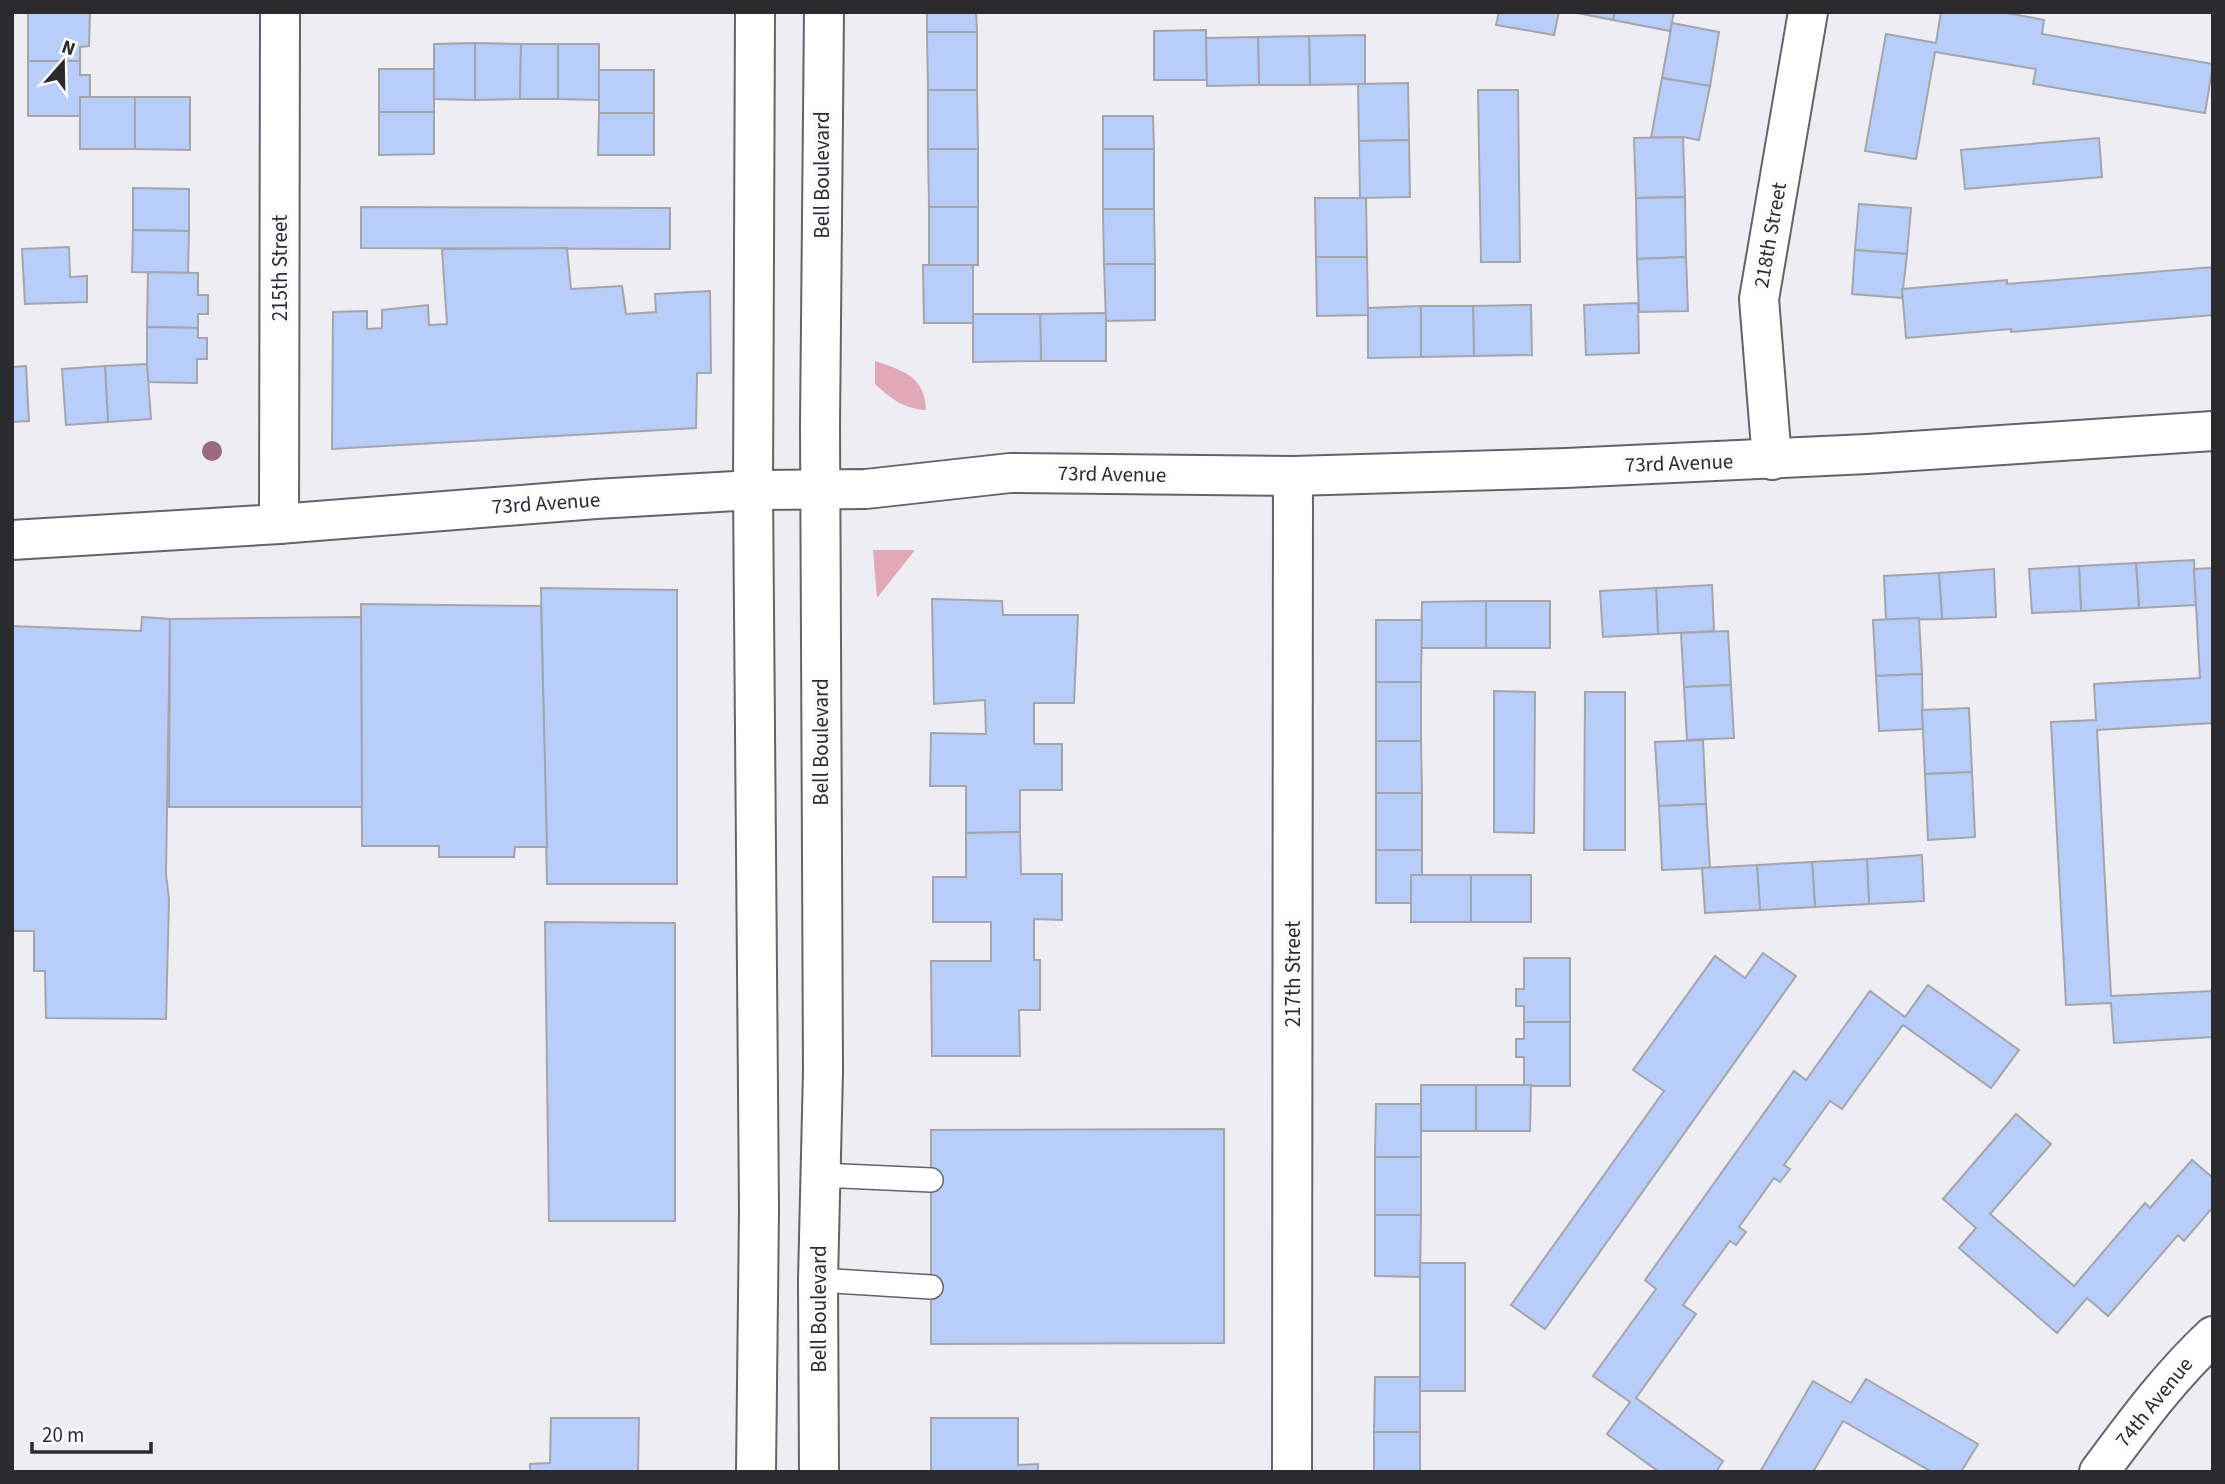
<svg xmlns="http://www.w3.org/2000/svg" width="2225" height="1484" viewBox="0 0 2225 1484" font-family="'Source Sans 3',sans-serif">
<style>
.green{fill:#e2a8b7}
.building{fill:#b9cdfb;stroke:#a3a5aa;stroke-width:2}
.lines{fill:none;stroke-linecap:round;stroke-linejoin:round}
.service-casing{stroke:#656368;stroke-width:26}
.minor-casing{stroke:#656368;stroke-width:42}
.tertiary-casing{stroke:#656368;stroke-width:42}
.service{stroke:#fff;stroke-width:23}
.minor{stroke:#fff;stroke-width:38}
.tertiary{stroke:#fff;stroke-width:38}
.tree{fill:#986b82}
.labels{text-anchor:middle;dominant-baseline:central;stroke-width:7;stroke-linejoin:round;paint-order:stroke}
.street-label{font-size:21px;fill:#2b2b2d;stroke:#fcfbfe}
</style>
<rect width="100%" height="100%" fill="#eeedf3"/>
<g class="green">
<path d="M875 361C903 371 925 376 926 410 904 409 890 398 875 384Z"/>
<polygon points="873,550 915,550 877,598"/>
</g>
<g class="building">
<polygon points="28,12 90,12 89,46 80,47 80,61 28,61"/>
<polygon points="927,12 976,12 977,32 927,32"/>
<polygon points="1499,12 1559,12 1554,35 1496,25"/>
<polygon points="1572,12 1615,12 1613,20"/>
<polygon points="1615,12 1674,12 1670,31 1613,20"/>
<polygon points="1941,12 2002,12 2044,20 2042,34 2213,64 2205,113 2033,84 2036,69 1935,52 1916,159 1865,151 1886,34 1936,43"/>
<polygon points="1672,23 1719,32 1710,86 1662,78"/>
<polygon points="1206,30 1207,80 1154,80 1154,31"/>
<polygon points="927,32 977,32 977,90 928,90"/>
<polygon points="1365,35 1365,84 1310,85 1309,36"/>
<polygon points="1309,36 1310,85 1259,85 1258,37"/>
<polygon points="1258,37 1259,85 1207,86 1206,38"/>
<polygon points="475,43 521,44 520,99 475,100"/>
<polygon points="475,43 475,100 434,99 434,44"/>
<polygon points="521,44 558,44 558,99 520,99"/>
<polygon points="558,44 599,44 599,100 558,99"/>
<polygon points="28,61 80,61 80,75 90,75 90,97 80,97 80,116 28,116"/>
<rect x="379" y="69" width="55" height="43"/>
<rect x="599" y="70" width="55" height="43"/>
<polygon points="1662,78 1710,86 1699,140 1683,137 1651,138"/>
<polygon points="1408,83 1409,140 1359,141 1358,84"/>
<polygon points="928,90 977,90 978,149 928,149"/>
<polygon points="1478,90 1518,90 1520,262 1481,262"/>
<rect x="80" y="97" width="55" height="52"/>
<polygon points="135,97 190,97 190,150 135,149"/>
<polygon points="379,112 434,112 434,154 379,155"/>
<polygon points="599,113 654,113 654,155 598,155"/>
<polygon points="1103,116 1153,116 1154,149 1103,149"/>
<polygon points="1683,137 1685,197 1636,198 1634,138"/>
<polygon points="2099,138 2102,177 1965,189 1961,150"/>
<polygon points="1409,140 1410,197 1360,198 1359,141"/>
<polygon points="928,149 978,149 978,207 929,207"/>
<rect x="1103" y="149" width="51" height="60"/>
<polygon points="133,188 189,189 189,231 133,230"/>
<polygon points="1685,197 1686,257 1637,259 1636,198"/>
<polygon points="1315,198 1366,198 1367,257 1316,257"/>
<polygon points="1859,204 1911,208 1907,254 1855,250"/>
<polygon points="361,207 670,208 670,249 361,248"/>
<rect x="929" y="207" width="49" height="58"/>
<polygon points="1103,209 1154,209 1155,264 1104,264"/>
<polygon points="133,230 189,231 188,273 132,272"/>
<polygon points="69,247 70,277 87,276 87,302 25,304 22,249"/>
<polygon points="567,248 571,289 622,286 626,314 656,312 655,294 710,291 711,373 697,373 696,428 332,449 333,312 367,311 367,329 382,328 382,310 428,305 429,325 447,324 442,249"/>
<polygon points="1855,250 1907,254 1902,298 1852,294"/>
<polygon points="1316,257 1367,257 1368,315 1317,316"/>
<polygon points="1686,257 1688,311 1639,312 1637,259"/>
<polygon points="1104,264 1155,264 1155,320 1106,321"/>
<polygon points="923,265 973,265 973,323 924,323"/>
<polygon points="2213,267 2213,315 2011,332 2011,329 1906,338 1902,289 2007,280 2007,284"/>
<polygon points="148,272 198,273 198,295 208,295 208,314 198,314 198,328 147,327"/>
<polygon points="1638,303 1639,353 1586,355 1584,305"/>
<polygon points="1531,305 1532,355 1474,356 1473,306"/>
<polygon points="1421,306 1421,357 1368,358 1368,308"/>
<polygon points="1421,306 1473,306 1474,356 1421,357"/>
<polygon points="1106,313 1106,361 1041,361 1040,314"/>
<polygon points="973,314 1040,314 1041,361 973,362"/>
<polygon points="147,327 198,328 198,338 207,338 207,359 197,359 197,383 147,382"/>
<polygon points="147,364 151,419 108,422 105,366"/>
<polygon points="26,366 29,421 12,422 12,367"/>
<polygon points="105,366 108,422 66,425 62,369"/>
<polygon points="2194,560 2196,605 2139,608 2136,563"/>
<polygon points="2136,563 2139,608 2081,611 2079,566"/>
<polygon points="2079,566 2081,611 2032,613 2029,569"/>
<polygon points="2213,568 2213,723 2097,730 2111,996 2213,991 2213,1037 2114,1043 2111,1003 2066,1005 2051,722 2096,720 2094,684 2200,678 2194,569"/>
<polygon points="1994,569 1996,617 1942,619 1939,573"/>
<polygon points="1939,573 1942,619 1886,620 1884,576"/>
<polygon points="1712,585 1714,631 1658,634 1656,588"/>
<polygon points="541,588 677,590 677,884 547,884"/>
<polygon points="1656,588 1658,634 1603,637 1600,591"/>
<polygon points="932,599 1002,601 1003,615 1078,615 1074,703 1034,703 1034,744 1062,744 1062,790 1020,790 1020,832 966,833 966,786 930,786 931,733 986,734 985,700 934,704"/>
<polygon points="1486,601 1486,648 1421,648 1422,602"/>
<rect x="1486" y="601" width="64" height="47"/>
<polygon points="361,604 541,606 547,847 515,847 514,857 439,857 439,846 362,846"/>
<polygon points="142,617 170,619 166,874 169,899 166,1019 46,1018 45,971 34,971 34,931 12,931 12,626 141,631"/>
<polygon points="361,617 362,807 169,807 170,619"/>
<polygon points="1919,618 1922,674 1876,676 1873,620"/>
<polygon points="1376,620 1422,620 1421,682 1376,682"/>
<polygon points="1728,631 1731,685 1684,687 1681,633"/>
<polygon points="1922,674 1923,729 1879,731 1876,676"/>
<rect x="1376" y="682" width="45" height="59"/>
<polygon points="1731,685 1734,738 1687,740 1684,687"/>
<polygon points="1494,691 1535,692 1534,833 1494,832"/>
<polygon points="1585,692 1625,692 1625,850 1584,850"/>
<polygon points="1969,708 1972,772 1925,774 1922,710"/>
<polygon points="1703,740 1706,804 1659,806 1655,742"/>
<polygon points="1376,741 1421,741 1422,793 1376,793"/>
<polygon points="1972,772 1975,837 1928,840 1925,774"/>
<rect x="1376" y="793" width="46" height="57"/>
<polygon points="1706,804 1710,868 1662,870 1659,806"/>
<polygon points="1020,832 1021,874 1062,874 1062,920 1034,919 1034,960 1040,960 1040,1010 1019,1010 1020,1056 932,1056 931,961 991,961 991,922 933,922 933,877 966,877 966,833"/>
<polygon points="1376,850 1422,850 1422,875 1411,875 1411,903 1376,903"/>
<polygon points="1922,855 1924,901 1869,904 1867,859"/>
<polygon points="1867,859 1869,904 1815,907 1812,862"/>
<polygon points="1812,862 1815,907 1760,910 1757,865"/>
<polygon points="1757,865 1760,910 1705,913 1702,868"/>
<rect x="1411" y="875" width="60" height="47"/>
<rect x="1471" y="875" width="60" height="47"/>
<polygon points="545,922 675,923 675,1221 549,1221"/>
<polygon points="1763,953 1796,976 1545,1329 1511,1305 1664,1091 1633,1070 1715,956 1745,978"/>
<polygon points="1524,958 1570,958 1570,1022 1524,1022 1524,1006 1516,1006 1516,989 1524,989"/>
<polygon points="1928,985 2019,1050 1991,1088 1903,1025 1842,1109 1830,1101 1784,1165 1790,1169 1780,1182 1774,1178 1739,1227 1746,1232 1736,1245 1730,1241 1683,1305 1696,1314 1636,1398 1723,1461 1716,1472 1659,1472 1607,1434 1630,1402 1593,1376 1656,1289 1645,1280 1794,1071 1806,1080 1870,991 1905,1017"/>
<polygon points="1524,1022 1570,1022 1570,1086 1524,1086 1524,1057 1516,1057 1516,1039 1524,1039"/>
<rect x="1421" y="1085" width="55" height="46"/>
<polygon points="1476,1085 1531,1085 1530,1131 1476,1131"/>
<polygon points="1376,1104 1421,1104 1421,1157 1375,1157"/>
<polygon points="2016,1114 2051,1144 1990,1214 2074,1286 2145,1203 2150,1208 2192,1160 2213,1178 2213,1207 2184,1241 2178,1235 2108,1316 2087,1298 2057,1333 1959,1248 1976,1228 1943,1199"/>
<polygon points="1224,1129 1224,1343 931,1344 931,1130"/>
<rect x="1375" y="1157" width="46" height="58"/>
<polygon points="1375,1215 1421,1215 1420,1277 1375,1276"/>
<rect x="1420" y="1263" width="45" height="128"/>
<polygon points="1375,1377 1420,1377 1420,1432 1374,1432"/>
<polygon points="1866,1379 1978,1444 1961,1472 1932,1472 1843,1421 1813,1472 1760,1472 1813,1381 1851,1403"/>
<polygon points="551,1418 639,1418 638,1472 530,1472 530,1464 550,1463"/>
<polygon points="931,1418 1018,1418 1018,1465 1038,1464 1038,1472 931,1472"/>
<rect x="1374" y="1432" width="46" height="40"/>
</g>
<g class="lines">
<defs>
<g id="service">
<polyline points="820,1175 931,1180"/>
<polyline points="818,1280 931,1287"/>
</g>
<g id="minor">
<polyline points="1772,460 1759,299 1808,12"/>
<polyline points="279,524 280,12"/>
<polyline points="1292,1472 1293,476"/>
<path d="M2099 1472C2135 1424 2169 1377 2213 1336"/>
</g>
<g id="tertiary">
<polyline points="755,12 753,490 759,1210 756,1472"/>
<polyline points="12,540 279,524 596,499 753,490 866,489 1010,473 1293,476 1566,468 1867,454 2213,431"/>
<polyline points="819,1472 818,1280 823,1071 820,426 824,12"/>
</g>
</defs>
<use href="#service" class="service-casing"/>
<use href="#minor" class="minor-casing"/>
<use href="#tertiary" class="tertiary-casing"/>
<use href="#service" class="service"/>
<use href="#minor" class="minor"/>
<use href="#tertiary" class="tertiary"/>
</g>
<circle class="tree" cx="212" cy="451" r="10"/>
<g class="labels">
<g class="street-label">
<text transform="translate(822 175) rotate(-90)">Bell Boulevard</text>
<text transform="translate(1770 235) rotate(-80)">218th Street</text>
<text transform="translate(280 268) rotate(-90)">215th Street</text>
<text transform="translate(1679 463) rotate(-2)">73rd Avenue</text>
<text transform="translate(1112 474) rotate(1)">73rd Avenue</text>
<text transform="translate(546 503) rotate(-4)">73rd Avenue</text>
<text transform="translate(821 742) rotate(-90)">Bell Boulevard</text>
<text transform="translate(1293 974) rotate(-90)">217th Street</text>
<text transform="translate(819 1309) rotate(-90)">Bell Boulevard</text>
<text transform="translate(2154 1402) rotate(-51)">74th Avenue</text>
</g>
</g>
<rect width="2225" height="1484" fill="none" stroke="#2b2b2d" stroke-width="28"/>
<g transform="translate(63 63) rotate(20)" stroke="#fcfbfe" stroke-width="5" paint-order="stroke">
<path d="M0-5L12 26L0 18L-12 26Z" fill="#2b2b2d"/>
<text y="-10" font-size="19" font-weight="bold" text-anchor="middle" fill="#2b2b2d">N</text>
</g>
<path d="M32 1442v10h119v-10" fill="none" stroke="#2b2b2d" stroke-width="3.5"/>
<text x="42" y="1442" font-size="21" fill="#2b2b2d" stroke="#fcfbfe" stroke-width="5" paint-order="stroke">20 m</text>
</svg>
